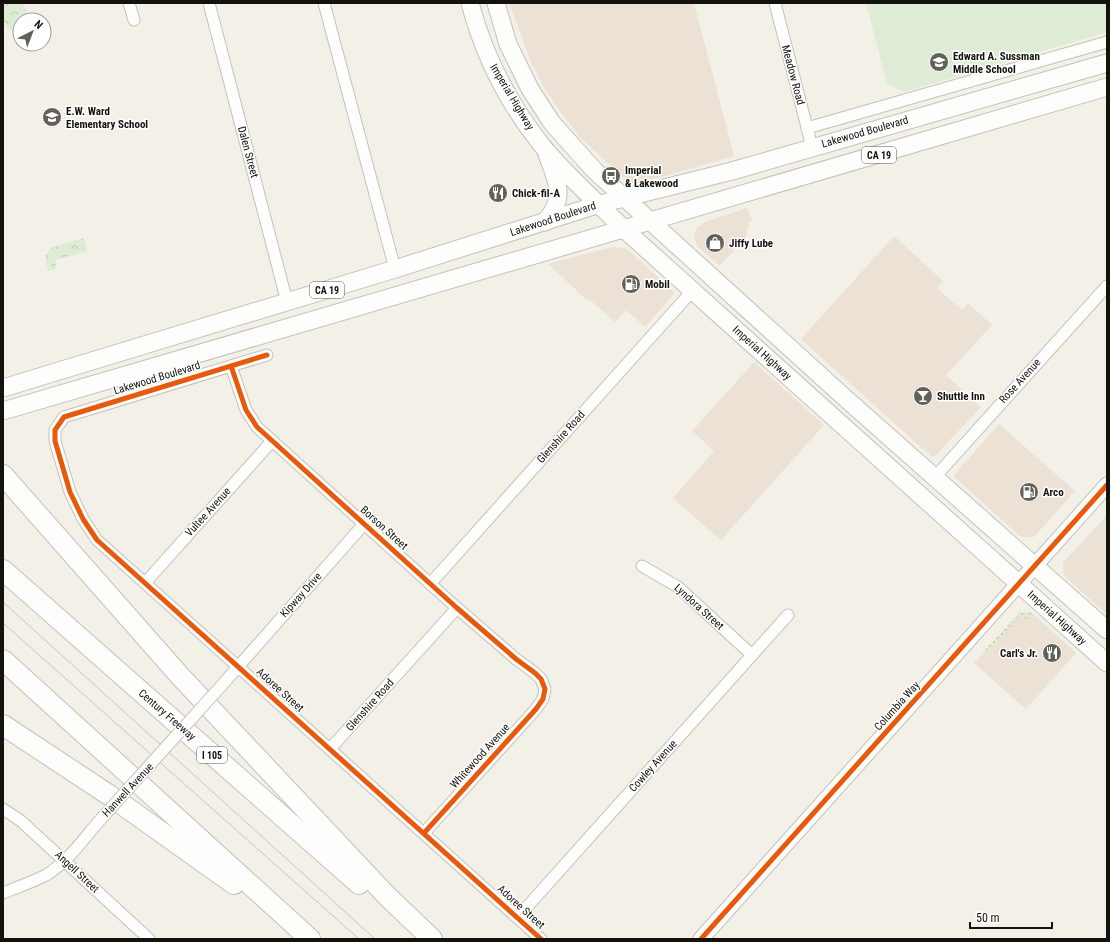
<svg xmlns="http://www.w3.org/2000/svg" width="1110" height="942" viewBox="0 0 1110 942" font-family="'Roboto Condensed',sans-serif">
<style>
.commercial{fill:#ece1d5}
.grass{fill:url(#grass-dots)}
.park{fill:url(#park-crowns)}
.pitch{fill:#dfecd5}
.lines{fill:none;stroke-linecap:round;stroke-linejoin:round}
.street-casing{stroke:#c3c1ba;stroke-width:13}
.secondary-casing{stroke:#c3c1ba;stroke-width:17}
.primary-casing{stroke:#c3c1ba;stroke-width:19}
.highway-casing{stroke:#c3c1ba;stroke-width:22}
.street{stroke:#fdfdfb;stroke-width:11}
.secondary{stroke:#fdfdfb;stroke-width:15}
.primary{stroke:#fdfdfb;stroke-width:17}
.highway{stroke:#fdfdfb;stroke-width:20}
.tram{stroke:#c6c6c2;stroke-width:1}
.street-bridge-casing{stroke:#c3c1ba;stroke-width:13;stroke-linecap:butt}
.street-bridge{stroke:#fdfdfb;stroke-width:11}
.cycleway-casing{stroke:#fff;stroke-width:8}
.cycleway{stroke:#e8590c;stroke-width:5}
.labels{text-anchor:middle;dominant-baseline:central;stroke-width:3;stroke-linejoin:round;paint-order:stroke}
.shield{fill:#fff;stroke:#5a5955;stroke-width:1}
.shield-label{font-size:10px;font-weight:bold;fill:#13120c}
.poi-label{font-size:11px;font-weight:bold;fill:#13120c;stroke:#fff;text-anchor:start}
.street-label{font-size:11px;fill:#13120c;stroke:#fff}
</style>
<defs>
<pattern id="grass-dots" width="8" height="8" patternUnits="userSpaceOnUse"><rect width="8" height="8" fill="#dfecd5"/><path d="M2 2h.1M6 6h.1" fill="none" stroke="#bec9b6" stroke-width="1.8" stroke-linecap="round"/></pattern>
<pattern id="park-crowns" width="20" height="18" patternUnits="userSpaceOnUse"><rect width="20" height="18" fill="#dfecd5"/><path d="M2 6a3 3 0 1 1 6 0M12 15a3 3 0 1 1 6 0" fill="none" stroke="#bec9b6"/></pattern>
</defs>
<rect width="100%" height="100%" fill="#f2f0e7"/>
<g class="commercial">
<polygon points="509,3 694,3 734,156 654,179 637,186 627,181 581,138 561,113 543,86 531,62"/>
<polygon points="747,208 752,220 748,224 749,226 747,229 746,237 720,266 697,246 694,236 696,229 705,222"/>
<polygon points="894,236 943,281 937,288 962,310 968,303 992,325 946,375 981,407 934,457 931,456 801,339"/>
<polygon points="612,247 627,249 674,292 674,294 645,327 626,310 615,322 589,299 587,300 548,264"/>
<polygon points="754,362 824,425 721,540 673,498 714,451 692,431"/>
<polygon points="999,424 1075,491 1034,537 1021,537 953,476"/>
<polygon points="1107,515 1107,614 1064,576 1063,563"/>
<polygon points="1020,612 1031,612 1076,653 1026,709 974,663"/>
</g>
<polygon class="grass" points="1020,612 1031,612 1033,614 1027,619 1020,616 990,649 995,654 994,655 985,650"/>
<g class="park">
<path d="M3 3H21L26 9 29 20H20V33C4 30 1 18 3 3Z"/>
<polygon points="84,238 87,250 86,252 55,260 57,269 48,271 45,257 50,248"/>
</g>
<polygon class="pitch" points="866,3 1107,3 1107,32 904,92 887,83"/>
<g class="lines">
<defs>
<g id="street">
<polyline points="129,3 134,20"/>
<polyline points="209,3 287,302"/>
<polyline points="324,3 395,269"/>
<polyline points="775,3 812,147"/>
<polyline points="807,128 1107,42"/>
<polyline points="267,355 64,417 55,430 55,441 70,492 83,519 97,540 541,939"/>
<polyline points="231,366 246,410 257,427 457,608 516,659 535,673 541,679 545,689 543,699 536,709 424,833"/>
<polyline points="935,477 1107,286"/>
<polyline points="642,566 678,587 752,655"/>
<polyline points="145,583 272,441"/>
<polyline points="430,584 693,290"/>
<polyline points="222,685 364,524"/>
<polyline points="330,749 457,608"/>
<polyline points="3,809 21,821 149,939"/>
<path d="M3 893C17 887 33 882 46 875 68 862 84 838 101 819"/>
<polyline points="518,917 788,615"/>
</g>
<polyline id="secondary" points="701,939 1107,485"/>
<g id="primary">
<path d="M470 3C484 56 509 105 544 148 568 177 598 203 625 230L1107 663"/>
<polyline points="496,3 508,44 530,89 552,123 595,171 844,397 1107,630"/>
<path d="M545 222C567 197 557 182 547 154"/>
<polyline points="3,388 395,269 600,204 732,171 1107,63"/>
<polyline points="3,411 1107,87"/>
</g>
<g id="highway">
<polyline points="3,475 180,676 387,896 432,939"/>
<polyline points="3,570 359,884"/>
<polyline points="3,660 310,939"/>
<polyline points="3,725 109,795 234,884"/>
</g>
</defs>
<use href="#street" class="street-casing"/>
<use href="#secondary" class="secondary-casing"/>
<use href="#primary" class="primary-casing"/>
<use href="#highway" class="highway-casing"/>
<use href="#street" class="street"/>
<use href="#secondary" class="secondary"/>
<use href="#primary" class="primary"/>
<use href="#highway" class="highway"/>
<g class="tram">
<polyline points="3,602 375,939"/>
<polyline points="3,623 359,939"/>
</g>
<defs>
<polyline id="street-bridge" points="101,819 222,685"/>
</defs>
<use href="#street-bridge" class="street-bridge-casing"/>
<use href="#street-bridge" class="street-bridge"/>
<defs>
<g id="cycleway">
<polyline points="267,355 64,417 55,430 55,441 70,492 83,519 97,540 541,939"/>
<polyline points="231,366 246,410 257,427 457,608 516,659 535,673 541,679 545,689 543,699 536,709 424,833"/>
<polyline points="701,939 1107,485"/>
</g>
</defs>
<use href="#cycleway" class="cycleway-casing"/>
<use href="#cycleway" class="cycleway"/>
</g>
<defs>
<symbol id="school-disc" viewBox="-11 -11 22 22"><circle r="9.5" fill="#616059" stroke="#fff"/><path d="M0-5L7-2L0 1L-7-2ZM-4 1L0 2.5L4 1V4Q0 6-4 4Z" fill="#fff"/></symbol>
<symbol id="bus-disc" viewBox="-11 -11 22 22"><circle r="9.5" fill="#616059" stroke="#fff"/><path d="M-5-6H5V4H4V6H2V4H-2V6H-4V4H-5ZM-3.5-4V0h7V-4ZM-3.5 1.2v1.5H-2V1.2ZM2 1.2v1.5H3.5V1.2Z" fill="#fff"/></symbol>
<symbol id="restaurant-disc" viewBox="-11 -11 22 22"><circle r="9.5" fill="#616059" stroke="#fff"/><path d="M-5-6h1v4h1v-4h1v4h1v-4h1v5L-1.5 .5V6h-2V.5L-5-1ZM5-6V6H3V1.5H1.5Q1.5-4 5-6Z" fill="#fff"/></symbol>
<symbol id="shop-disc" viewBox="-11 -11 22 22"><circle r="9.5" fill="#616059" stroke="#fff"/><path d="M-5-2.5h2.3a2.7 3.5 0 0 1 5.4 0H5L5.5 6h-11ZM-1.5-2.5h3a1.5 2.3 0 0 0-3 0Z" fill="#fff"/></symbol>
<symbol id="fuel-disc" viewBox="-11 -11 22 22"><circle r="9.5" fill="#616059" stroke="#fff"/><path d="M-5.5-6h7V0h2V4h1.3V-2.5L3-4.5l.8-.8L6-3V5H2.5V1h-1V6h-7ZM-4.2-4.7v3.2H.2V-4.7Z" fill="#fff"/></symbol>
<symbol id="bar-disc" viewBox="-11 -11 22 22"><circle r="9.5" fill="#616059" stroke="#fff"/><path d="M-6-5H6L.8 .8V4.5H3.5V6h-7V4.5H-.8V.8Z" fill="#fff"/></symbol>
</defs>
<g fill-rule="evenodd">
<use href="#school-disc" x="928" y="51" width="22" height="22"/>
<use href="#school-disc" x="41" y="106" width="22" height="22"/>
<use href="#bus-disc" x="600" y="165" width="22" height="22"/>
<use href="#restaurant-disc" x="487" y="182" width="22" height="22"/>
<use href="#shop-disc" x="704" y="232" width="22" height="22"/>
<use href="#fuel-disc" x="620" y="273" width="22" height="22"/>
<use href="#bar-disc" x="912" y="385" width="22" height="22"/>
<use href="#fuel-disc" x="1018" y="481" width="22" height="22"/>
<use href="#restaurant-disc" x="1041" y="642" width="22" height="22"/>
</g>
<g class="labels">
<g class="shield">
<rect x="862" y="147" width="34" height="16" rx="3"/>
<rect x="310" y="282" width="34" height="16" rx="3"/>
<rect x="197" y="747" width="30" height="16" rx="3"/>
</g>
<g class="shield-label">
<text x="879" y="155">CA 19</text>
<text x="327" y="290">CA 19</text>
<text x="212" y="755">I 105</text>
</g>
<g class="poi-label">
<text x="953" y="56">Edward A. Sussman<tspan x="953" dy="13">Middle School</tspan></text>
<text x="66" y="111">E.W. Ward<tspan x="66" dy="13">Elementary School</tspan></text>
<text x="625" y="170">Imperial<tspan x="625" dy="13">&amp; Lakewood</tspan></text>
<text x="512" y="193">Chick-fil-A</text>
<text x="729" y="243">Jiffy Lube</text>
<text x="645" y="284">Mobil</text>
<text x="937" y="396">Shuttle Inn</text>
<text x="1043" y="492">Arco</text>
<text x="1038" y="653" text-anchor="end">Carl's Jr.</text>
</g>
<g class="street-label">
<text transform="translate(793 75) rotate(75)">Meadow Road</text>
<text transform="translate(512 97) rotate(59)">Imperial Highway</text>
<text transform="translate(865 132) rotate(-16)">Lakewood Boulevard</text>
<text transform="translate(248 152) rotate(75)">Dalen Street</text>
<text transform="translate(553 219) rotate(-18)">Lakewood Boulevard</text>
<text transform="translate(762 353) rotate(42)">Imperial Highway</text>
<text transform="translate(157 378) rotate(-17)">Lakewood Boulevard</text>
<text transform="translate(1020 381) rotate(-48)">Rose Avenue</text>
<text transform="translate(561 437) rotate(-48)">Glenshire Road</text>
<text transform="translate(208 512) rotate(-48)">Vultee Avenue</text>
<text transform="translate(384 528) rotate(42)">Borson Street</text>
<text transform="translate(301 595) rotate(-48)">Kipway Drive</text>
<text transform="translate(699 607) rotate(42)">Lyndora Street</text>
<text transform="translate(1057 618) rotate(42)">Imperial Highway</text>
<text transform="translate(280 690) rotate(42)">Adoree Street</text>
<text transform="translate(370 705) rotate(-48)">Glenshire Road</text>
<text transform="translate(897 706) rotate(-48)">Columbia Way</text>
<text transform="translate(167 715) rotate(41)">Century Freeway</text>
<text transform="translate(480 756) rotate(-48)">Whitewood Avenue</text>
<text transform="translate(653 766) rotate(-48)">Cowley Avenue</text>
<text transform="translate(128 790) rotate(-47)">Hanwell Avenue</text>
<text transform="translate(77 872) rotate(43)">Angell Street</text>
<text transform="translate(521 907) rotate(42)">Adoree Street</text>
</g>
</g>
<rect width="1110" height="942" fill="none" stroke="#13120c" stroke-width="8"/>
<g transform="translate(32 32) rotate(42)"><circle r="19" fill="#ffffff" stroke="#a1a09e"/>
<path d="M0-3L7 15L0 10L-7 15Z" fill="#616059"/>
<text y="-6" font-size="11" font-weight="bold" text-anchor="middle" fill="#13120c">N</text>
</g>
<path d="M970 922v6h82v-6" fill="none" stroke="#13120c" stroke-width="2"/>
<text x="976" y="922" font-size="12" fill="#13120c" stroke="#ffffff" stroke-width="3" paint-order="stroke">50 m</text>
</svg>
